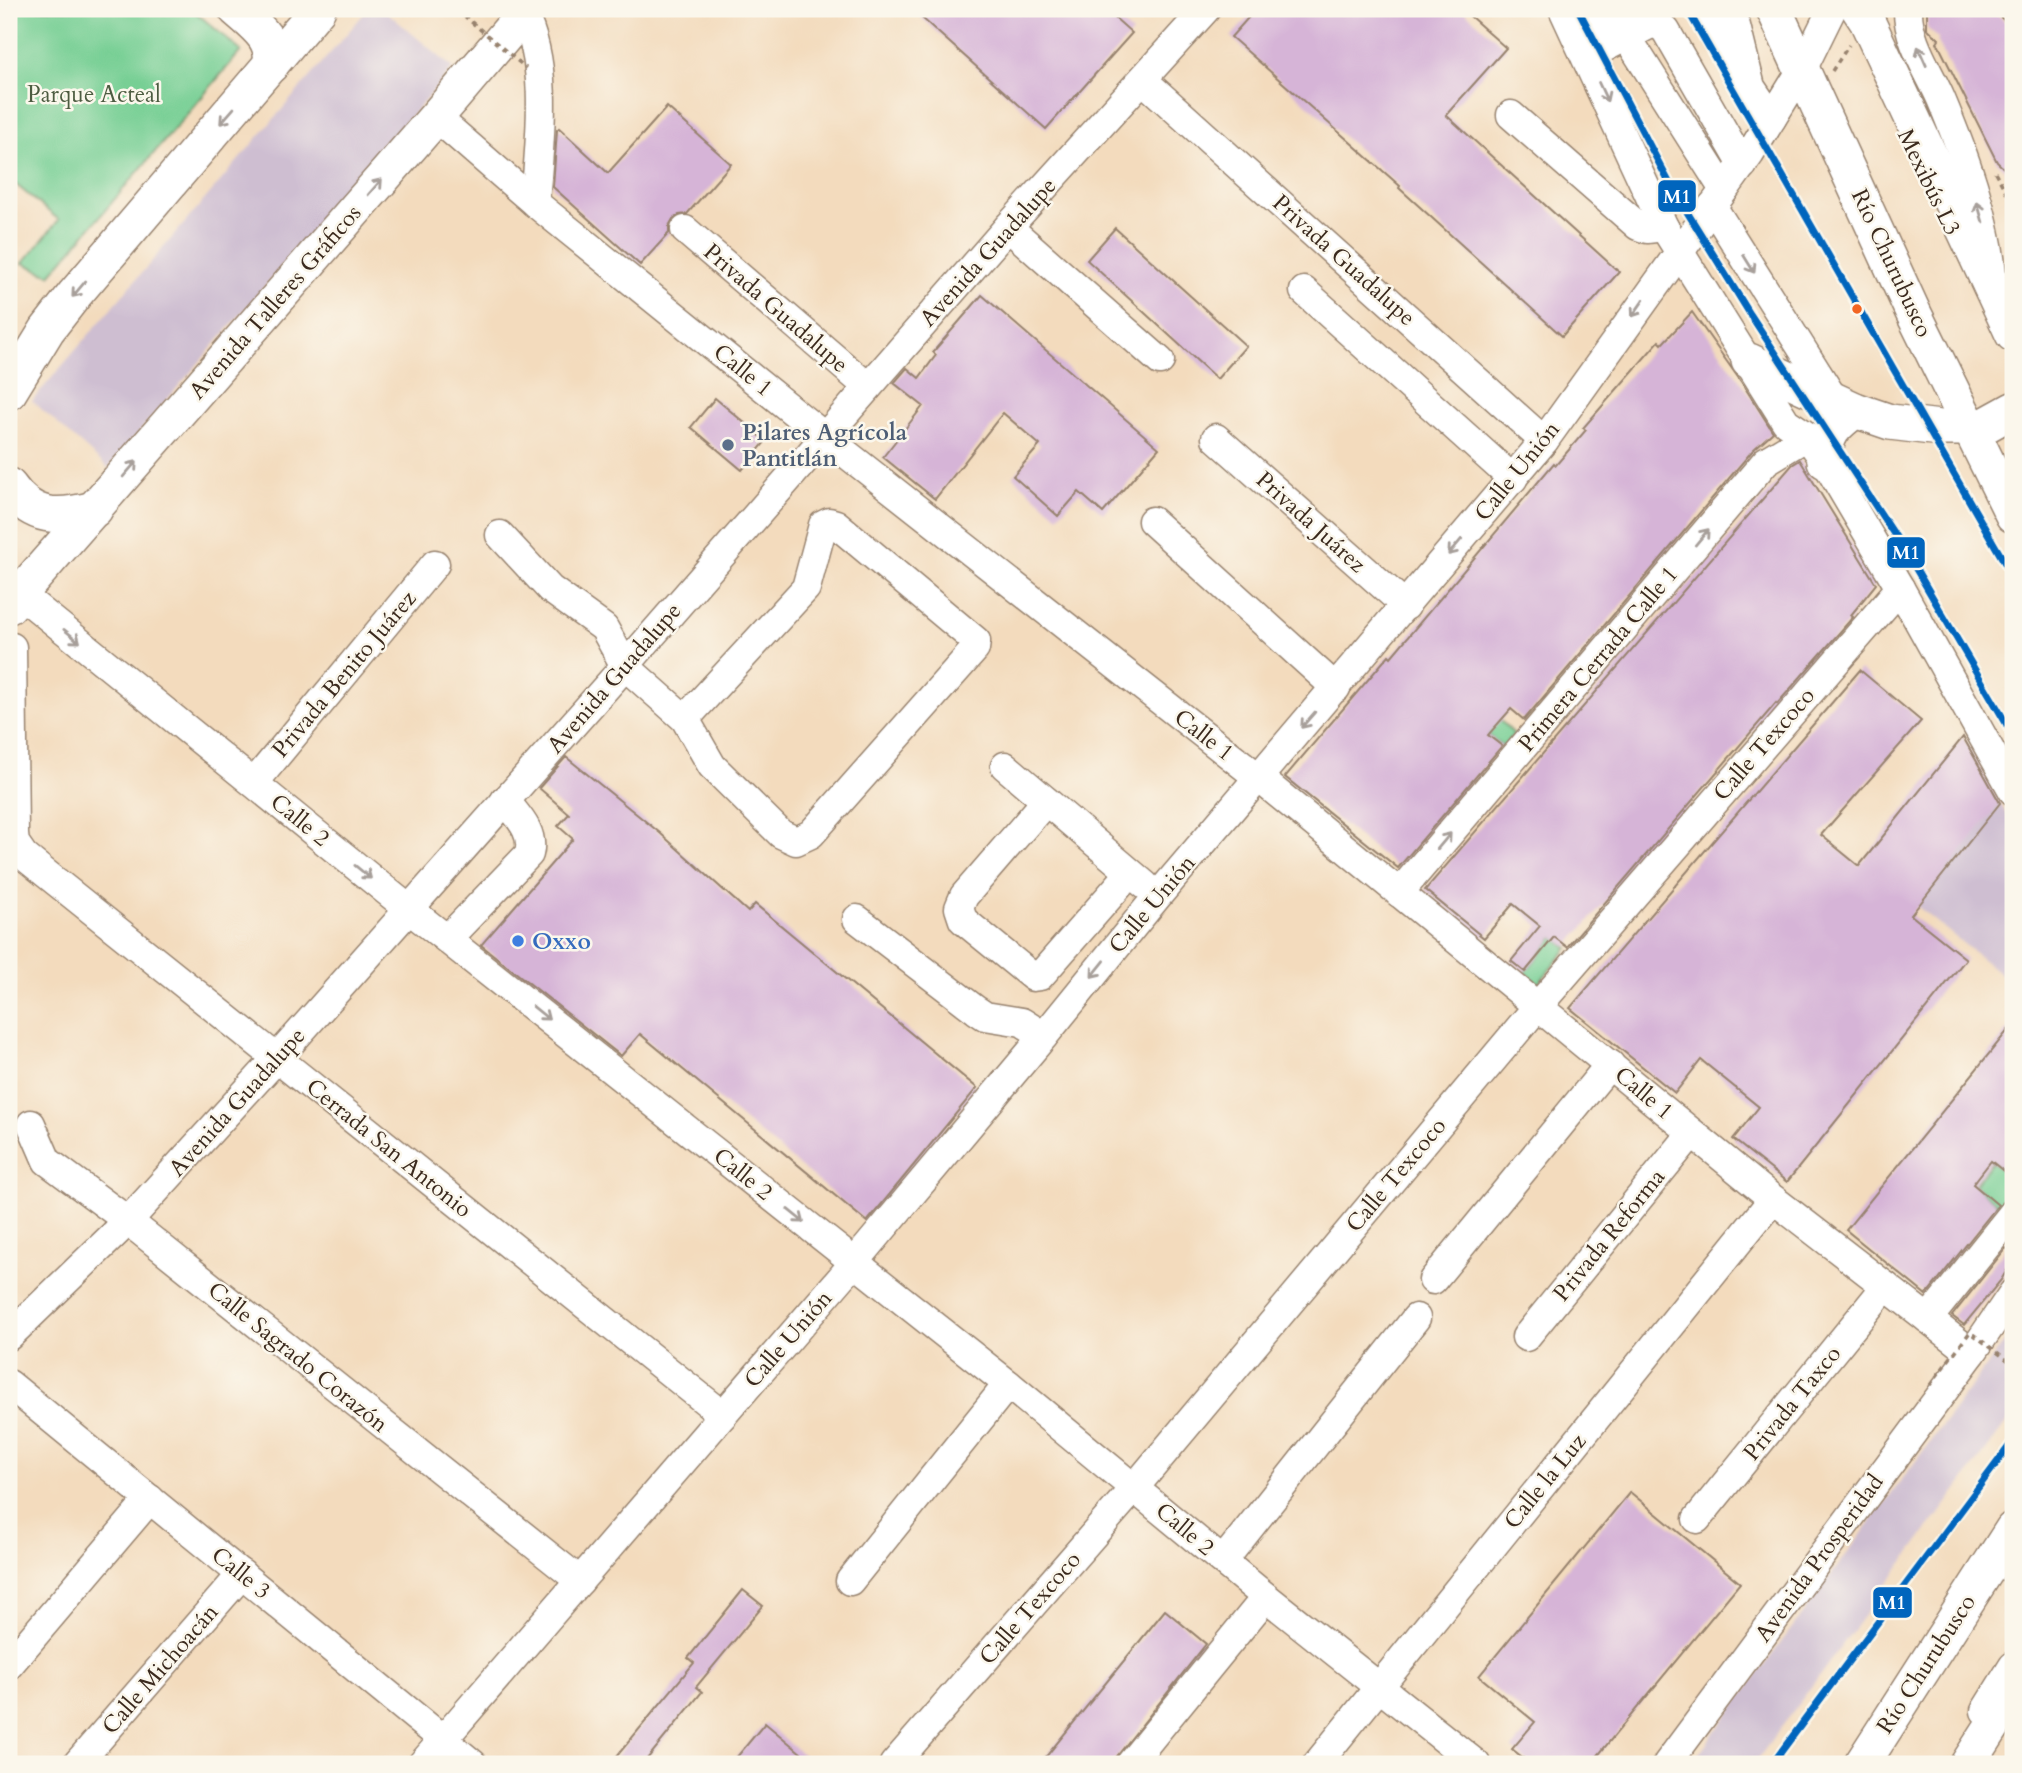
<svg xmlns="http://www.w3.org/2000/svg" width="2022" height="1773" viewBox="0 0 2022 1773" font-family="Cardo,serif">
<style>
.industrial{fill:#cebed1}
.green{fill:#77cf94;stroke:#597c59;stroke-width:2}
.building{fill:#d6b4d7}
.lines{fill:none;stroke-linecap:round;stroke-linejoin:round}
.minor-casing{stroke:#97826e;stroke-width:31}
.major-casing{stroke:#97826e;stroke-width:38}
.path{stroke:#97826e;stroke-width:3.5;stroke-dasharray:5 5;stroke-linecap:butt}
.minor{stroke:#fff;stroke-width:28}
.major{stroke:#fff;stroke-width:35}
.path-bridge{stroke:#97826e;stroke-width:3.5;stroke-dasharray:5 5;stroke-linecap:butt}
.metro-1-casing{stroke:#fbf7ec;stroke-width:12}
.metro-1{stroke:#0065bd;stroke-width:7}
.oneway{stroke:#a79f9a}
.bus-dot{fill:#f26522;stroke:#fbf7ec;stroke-width:2.5}
.service-dot{fill:#5c6f8a;stroke:#fbf7ec;stroke-width:2.5}
.shop-dot{fill:#3f7fe0;stroke:#fbf7ec;stroke-width:2.5}
.labels{text-anchor:middle;dominant-baseline:central;stroke-width:5;stroke-linejoin:round;paint-order:stroke}
.park-label{font-size:23px;fill:#4d5c41;stroke:#fbf7ec}
.street-label{font-size:23px;fill:#3b2a1e;stroke:#fbf7ec}
.service-label{font-size:23px;font-weight:bold;fill:#4e5e75;stroke:#fbf7ec;text-anchor:start}
.shop-label{font-size:23px;font-weight:bold;fill:#366cbe;stroke:#fbf7ec;text-anchor:start}
.line-badge{stroke:#fbf7ec;stroke-width:2.5}
.badge-label{font-size:19px;text-anchor:middle;font-weight:bold;fill:#fff}
</style>
<rect width="100%" height="100%" fill="#fbf7ec"/>
<filter id="ink" filterUnits="userSpaceOnUse"><feTurbulence type="fractalNoise" baseFrequency=".0143" numOctaves="2"/><feDisplacementMap in="SourceGraphic" scale="14" xChannelSelector="R" yChannelSelector="G"/><feConvolveMatrix kernelMatrix="1 2 1 2 8 2 1 2 1" color-interpolation-filters="sRGB"/></filter>
<filter id="wash" filterUnits="userSpaceOnUse"><feTurbulence type="fractalNoise" baseFrequency=".00686" numOctaves="4" result="noise"/><feDisplacementMap in="SourceGraphic" scale="28" xChannelSelector="R" yChannelSelector="G"/><feGaussianBlur stdDeviation="1.57" result="paint"/><feColorMatrix in="noise" values="0 0 0 0 0 0 0 0 0 0 0 0 0 0 0 0 0 1.4 0 .05"/><feComposite in="paint" operator="in"/></filter>
<g filter="url(#wash)">
<rect width="100%" height="100%" fill="#f3dbbd"/>
<g class="industrial">
<polygon points="368,9 383,9 453,68 108,468 32,401"/>
<polygon points="2000,803 2013,826 2013,984 1917,906"/>
<polygon points="2013,1330 2013,1414 1754,1764 1691,1764"/>
</g>
<g class="green">
<polygon points="9,9 192,9 241,51 50,275 23,263 59,220 9,179"/>
<polygon points="1463,684 1514,734 1503,747 1447,702"/>
<polygon points="1554,937 1568,948 1538,984 1525,972"/>
<polygon points="1992,1162 2013,1179 2013,1199 2005,1210 1974,1185"/>
</g>
<g id="blocks">
<g class="building">
<polygon points="912,9 1105,9 1132,33 1046,129"/>
<polygon points="1256,9 1462,9 1506,48 1446,115 1619,272 1562,336 1399,188 1400,186 1231,37"/>
<polygon points="1927,9 1991,9 2013,28 2013,177 1997,162 1937,42 1939,39 1927,28"/>
<polygon points="667,107 731,164 687,214 679,215 673,219 669,226 669,233 640,265 553,187 557,130 559,128 608,173"/>
<polygon points="1115,228 1246,346 1217,379 1087,260"/>
<polygon points="982,295 1159,448 1103,513 1079,492 1058,516 1013,476 1040,445 1003,413 935,499 883,457 923,406 894,383 907,368 919,378 936,355 933,352"/>
<polygon points="1692,312 1742,383 1773,432 1753,450 1524,720 1511,709 1488,735 1502,746 1398,868 1285,777 1389,655 1391,657 1554,463 1556,465 1586,430 1583,428 1659,341 1662,344"/>
<polygon points="715,398 766,441 742,470 691,427"/>
<polygon points="1800,460 1876,584 1851,615 1853,617 1777,704 1776,703 1567,947 1554,937 1525,972 1511,961 1540,926 1513,904 1484,938 1425,890 1792,465"/>
<polygon points="1860,670 1921,721 1821,835 1859,866 1963,737 2000,803 1911,915 1966,959 1787,1182 1733,1139 1759,1107 1701,1060 1675,1093 1570,1008"/>
<polygon points="566,757 660,833 748,912 755,904 977,1088 867,1222 640,1034 621,1056 481,945 573,839 558,826 569,814 539,788"/>
<polygon points="2013,1024 2013,1179 1991,1161 1973,1184 1998,1205 1926,1295 1846,1230"/>
<polygon points="2006,1248 2013,1253 2013,1260 2001,1280 1964,1325 1952,1316"/>
<polygon points="1630,1492 1740,1583 1591,1764 1531,1764 1512,1749 1535,1722 1479,1676"/>
<polygon points="743,1590 763,1606 696,1687 702,1692 643,1764 625,1764 616,1757 694,1663 688,1658"/>
<polygon points="1165,1610 1206,1644 1114,1760 1111,1764 1040,1764"/>
<polygon points="765,1723 814,1764 731,1764"/>
</g>
</g>
</g>
<g filter="url(#ink)">
<use href="#blocks" fill-opacity="0" stroke="#97826e" stroke-width="2"/>
<g class="lines">
<defs>
<g id="minor">
<polyline points="1563,9 1664,227 1786,422 1807,436 1825,461 1900,588 2013,791"/>
<polyline points="1701,9 1717,37 1741,73"/>
<polyline points="1727,9 1736,26 1751,87 1772,118"/>
<path d="M1908 9C1907 40 1929 71 1941 99 1964 154 1987 216 1992 275"/>
<path d="M523 14C551 68 539 143 535 203"/>
<polyline points="1577,36 1628,9"/>
<polyline points="1627,37 1724,190"/>
<polyline points="1586,57 1651,24 1661,26 1666,31 1743,165"/>
<polyline points="1143,80 1544,441"/>
<polyline points="1511,115 1638,226 1647,229 1664,227"/>
<polyline points="436,117 535,203 825,437 1259,778 1773,1199 1972,1353"/>
<polyline points="1712,206 1835,401"/>
<polyline points="1008,227 1160,361"/>
<polyline points="685,230 868,387"/>
<polyline points="1304,291 1513,479"/>
<polyline points="1216,438 1406,606"/>
<polyline points="1152,521 1336,688"/>
<polyline points="500,535 550,589 604,628 625,666 685,719 712,766 781,834 796,841 811,834 975,649 976,641 836,524 829,522 823,525 806,588 685,719"/>
<polyline points="9,585 410,910 1008,1384 1266,1597 1476,1764"/>
<polyline points="12,647 14,835 15,843 24,856 723,1415"/>
<polyline points="1005,766 1145,885"/>
<polyline points="254,783 435,564"/>
<polyline points="1046,801 964,896 959,908 963,920 1033,977 1040,976 1130,873"/>
<polyline points="1399,893 1766,461 1807,436"/>
<polyline points="857,919 976,1010 985,1016 1022,1022 1044,1036"/>
<path d="M448 938 529 854C535 832 518 817 505 800"/>
<polyline points="31,1124 47,1161 128,1221 580,1581"/>
<polyline points="1433,1280 1610,1064"/>
<polyline points="1928,1319 2013,1213"/>
<polyline points="9,1336 128,1221 277,1058 625,666 1008,227 1206,9"/>
<polyline points="1526,1337 1692,1133"/>
<polyline points="9,1384 473,1764"/>
<polyline points="1697,1519 1886,1286"/>
<polyline points="1223,1561 1416,1318"/>
<polyline points="850,1581 1008,1384"/>
<polyline points="9,1665 150,1499"/>
<polyline points="1985,1711 2013,1666"/>
<polyline points="77,1764 242,1574"/>
<polyline points="422,1764 854,1263 1044,1036 1156,898 1544,441 1750,154 1803,68 1832,9"/>
<polyline points="894,1764 1135,1487 1537,1007 1900,588"/>
<polyline points="1130,1764 1266,1597"/>
<polyline points="1317,1764 1773,1199"/>
<polyline points="1667,1764 1972,1353 2013,1293"/>
</g>
<g id="major">
<path d="M236 9C254 25 275 38 271 65"/>
<polyline points="1774,9 1912,310 2013,515"/>
<polyline points="1859,9 1867,21 2013,334"/>
<polyline points="1749,361 1855,410 1890,422 1940,428 1970,428 1984,426 2013,410"/>
<polyline points="9,392 47,330 75,294 318,9"/>
<path d="M1825 461C1824 434 1835 425 1855 410"/>
<path d="M9 486C33 520 57 518 95 509"/>
<polyline points="9,606 436,117 528,9"/>
<polyline points="1862,1764 2013,1529"/>
<polyline points="1968,1764 2013,1694"/>
</g>
</defs>
<use href="#minor" class="minor-casing"/>
<use href="#major" class="major-casing"/>
<g class="path">
<polyline points="1832,71 1849,45"/>
<polyline points="1995,172 2013,204"/>
</g>
<use href="#minor" class="minor"/>
<use href="#major" class="major"/>
<g class="path-bridge">
<polyline points="456,9 526,68"/>
<polyline points="1930,1385 1970,1332 2013,1364"/>
</g>
<defs>
<g id="metro-1">
<polyline points="1578,9 1671,186 1750,314 1909,557 2013,735"/>
<polyline points="1687,9 2013,577"/>
<polyline points="1772,1764 2013,1441"/>
</g>
</defs>
<use href="#metro-1" class="metro-1-casing"/>
<use href="#metro-1" class="metro-1"/>
</g>
<defs><path id="oneway-shaft" d="M-6 0H5M1.5-3L5.5 0L1.5 3" fill="none" stroke-width="1.6" stroke-linecap="round" stroke-linejoin="round" transform="scale(1.75)"/></defs>
<g class="oneway">
<use href="#oneway-shaft" transform="translate(1922 56) rotate(-114)"/>
<use href="#oneway-shaft" transform="translate(1603 92) rotate(65)"/>
<use href="#oneway-shaft" transform="translate(227 116) rotate(131)"/>
<use href="#oneway-shaft" transform="translate(375 187) rotate(-49)"/>
<use href="#oneway-shaft" transform="translate(1980 212) rotate(-106)"/>
<use href="#oneway-shaft" transform="translate(1749 264) rotate(58)"/>
<use href="#oneway-shaft" transform="translate(79 289) rotate(130)"/>
<use href="#oneway-shaft" transform="translate(1638 308) rotate(125)"/>
<use href="#oneway-shaft" transform="translate(130 469) rotate(-49)"/>
<use href="#oneway-shaft" transform="translate(1702 537) rotate(-50)"/>
<use href="#oneway-shaft" transform="translate(1455 547) rotate(130)"/>
<use href="#oneway-shaft" transform="translate(72 636) rotate(39)"/>
<use href="#oneway-shaft" transform="translate(1308 720) rotate(131)"/>
<use href="#oneway-shaft" transform="translate(1444 841) rotate(-50)"/>
<use href="#oneway-shaft" transform="translate(363 872) rotate(39)"/>
<use href="#oneway-shaft" transform="translate(1098 969) rotate(129)"/>
<use href="#oneway-shaft" transform="translate(541 1013) rotate(39)"/>
<use href="#oneway-shaft" transform="translate(796 1216) rotate(39)"/>
</g>
</g>
<circle class="bus-dot" cx="1857" cy="309" r="6"/>
<circle class="service-dot" cx="728" cy="445" r="7"/>
<circle class="shop-dot" cx="518" cy="941" r="7"/>
<g class="labels">
<g class="park-label">
<text x="94" y="94">Parque Acteal</text>
</g>
<g class="street-label">
<text transform="translate(1929 182) rotate(64)">Mexibús L3</text>
<text transform="translate(988 252) rotate(-48)">Avenida Guadalupe</text>
<text transform="translate(1344 260) rotate(42)">Privada Guadalupe</text>
<text transform="translate(1892 263) rotate(65)">Río Churubusco</text>
<text transform="translate(275 302) rotate(-49)">Avenida Talleres Gráficos</text>
<text transform="translate(776 308) rotate(41)">Privada Guadalupe</text>
<text transform="translate(743 370) rotate(39)">Calle 1</text>
<text transform="translate(1517 471) rotate(-51)">Calle Unión</text>
<text transform="translate(1311 522) rotate(42)">Privada Juárez</text>
<text transform="translate(1598 659) rotate(-50)">Primera Cerrada Calle 1</text>
<text transform="translate(344 674) rotate(-50)">Privada Benito Juárez</text>
<text transform="translate(614 678) rotate(-49)">Avenida Guadalupe</text>
<text transform="translate(1204 735) rotate(38)">Calle 1</text>
<text transform="translate(1764 744) rotate(-49)">Calle Texcoco</text>
<text transform="translate(300 820) rotate(39)">Calle 2</text>
<text transform="translate(1152 904) rotate(-50)">Calle Unión</text>
<text transform="translate(1644 1093) rotate(40)">Calle 1</text>
<text transform="translate(237 1102) rotate(-48)">Avenida Guadalupe</text>
<text transform="translate(389 1148) rotate(39)">Cerrada San Antonio</text>
<text transform="translate(743 1174) rotate(39)">Calle 2</text>
<text transform="translate(1396 1175) rotate(-50)">Calle Texcoco</text>
<text transform="translate(1609 1235) rotate(-51)">Privada Reforma</text>
<text transform="translate(788 1339) rotate(-49)">Calle Unión</text>
<text transform="translate(298 1357) rotate(39)">Calle Sagrado Corazón</text>
<text transform="translate(1792 1403) rotate(-51)">Privada Taxco</text>
<text transform="translate(1545 1481) rotate(-51)">Calle la Luz</text>
<text transform="translate(1185 1529) rotate(40)">Calle 2</text>
<text transform="translate(1819 1558) rotate(-54)">Avenida Prosperidad</text>
<text transform="translate(241 1573) rotate(39)">Calle 3</text>
<text transform="translate(1030 1608) rotate(-49)">Calle Texcoco</text>
<text transform="translate(1926 1664) rotate(-57)">Río Churubusco</text>
<text transform="translate(160 1669) rotate(-49)">Calle Michoacán</text>
</g>
<g class="service-label">
<text x="742" y="432">Pilares Agrícola<tspan x="742" dy="26">Pantitlán</tspan></text>
</g>
<g class="shop-label">
<text x="532" y="941">Oxxo</text>
</g>
</g>
<g class="line-badge">
<rect x="1657" y="179" width="40" height="34" rx="7" fill="#0065bd"/>
<rect x="1886" y="536" width="40" height="33" rx="7" fill="#0065bd"/>
<rect x="1872" y="1586" width="41" height="33" rx="7" fill="#0065bd"/>
</g>
<g class="badge-label">
<text x="1677" y="203">M1</text>
<text x="1906" y="559">M1</text>
<text x="1892" y="1609">M1</text>
</g>
<rect width="2022" height="1773" fill="none" stroke="#fbf7ec" stroke-width="35"/>
</svg>
